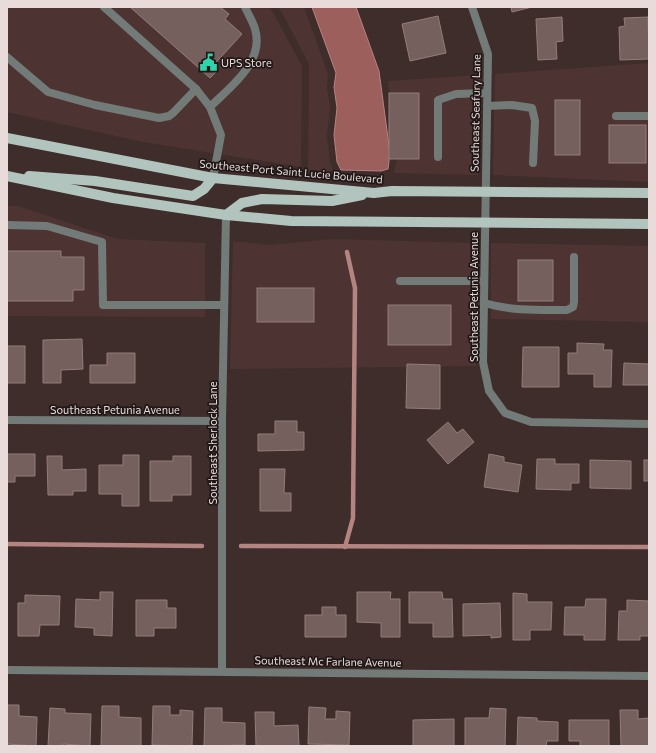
<svg xmlns="http://www.w3.org/2000/svg" width="656" height="753" viewBox="0 0 656 753" font-family="Commissioner,sans-serif">
<style>
.built{fill:#4d3432}
.water{fill:#9d5f5b;stroke:#b48481}
.lines{fill:none;stroke-linecap:round;stroke-linejoin:round}
.stream{stroke:#b48481;stroke-width:4.5}
.building{fill:#75605e;stroke:#937d7b}
.service{stroke:#727b78;stroke-width:8}
.minor{stroke:#727b78;stroke-width:8}
.primary{stroke:#b1c4bd;stroke-width:10}
.labels{text-anchor:middle;dominant-baseline:central;stroke-width:3.5;stroke-linejoin:round;paint-order:stroke}
.poi-label{font-size:11px;fill:#e8dbda;stroke:#201717;text-anchor:start}
.street-label{font-size:11px;fill:#e8dbda;stroke:#201717}
</style>
<rect width="100%" height="100%" fill="#3f2d2b"/>
<g class="built">
<polygon points="7,7 270,7 302,66 301,167 143,142 7,112"/>
<polygon points="279,7 304,7 328,74 327,88 330,108 327,136 330,163 333,171 308,170 309,64"/>
<polygon points="649,63 649,182 493,175 495,74"/>
<polygon points="480,75 478,175 394,173 398,152 388,81"/>
<polygon points="7,206 18,206 117,239 205,243 205,317 7,316"/>
<polygon points="332,239 477,243 476,366 230,369 233,241 269,245"/>
<polygon points="491,243 649,246 649,322 491,319"/>
</g>
<polygon class="water" points="312,7 356,7 379,71 390,153 388,169 381,171 341,170 337,162 334,135 337,108 334,87 336,73"/>
<g class="lines">
<g class="stream">
<polyline points="7,544 202,546"/>
<polyline points="241,546 649,547"/>
<polyline points="345,547 353,518 355,288 347,252"/>
</g>
</g>
<g class="building">
<polygon points="130,7 220,7 229,14 225,19 242,34 211,68 216,72 210,78"/>
<polygon points="511,7 532,7 512,12"/>
<polygon points="438,16 446,53 410,61 402,24"/>
<polygon points="562,17 563,41 556,42 557,59 538,60 536,19"/>
<polygon points="648,17 649,59 620,60 619,27 625,26 624,18"/>
<rect x="389" y="93" width="30" height="66"/>
<rect x="555" y="100" width="25" height="55"/>
<rect x="609" y="125" width="37" height="38"/>
<polygon points="7,251 61,251 61,257 84,257 84,290 73,290 73,301 7,301"/>
<rect x="518" y="260" width="35" height="41"/>
<rect x="257" y="288" width="57" height="34"/>
<rect x="388" y="305" width="63" height="40"/>
<polygon points="82,339 83,369 61,370 61,383 43,383 43,340"/>
<polygon points="577,343 604,344 603,350 612,350 611,387 594,387 594,374 568,374 568,353 577,353"/>
<rect x="7" y="346" width="18" height="37"/>
<polygon points="523,347 559,347 559,387 522,387"/>
<polygon points="107,353 135,353 135,383 90,383 90,365 107,365"/>
<polygon points="624,363 649,364 649,385 623,385"/>
<polygon points="407,364 440,365 440,409 406,408"/>
<polygon points="275,421 297,421 297,432 304,432 304,450 258,451 258,434 275,434"/>
<polygon points="448,422 457,433 463,429 474,442 448,464 427,440"/>
<polygon points="7,454 35,454 35,476 15,476 15,482 7,482"/>
<polygon points="489,454 504,457 504,462 522,465 518,492 484,487"/>
<polygon points="123,455 139,455 139,506 122,506 122,494 99,494 99,465 123,465"/>
<polygon points="47,456 62,456 62,470 86,469 86,491 73,491 73,495 48,495"/>
<polygon points="173,456 191,456 191,495 172,495 172,501 150,501 150,461 173,461"/>
<polygon points="537,459 555,459 555,464 579,464 579,483 571,483 571,490 536,489"/>
<polygon points="590,460 631,461 631,489 590,488"/>
<rect x="644" y="460" width="5" height="21"/>
<polygon points="260,469 285,469 284,493 291,493 291,511 260,511"/>
<polygon points="100,592 113,592 112,636 94,635 94,628 75,627 76,599 100,600"/>
<polygon points="357,592 391,592 390,599 400,599 400,637 381,637 381,623 357,622"/>
<polygon points="409,592 442,592 443,599 452,599 453,637 433,637 433,623 409,623"/>
<polygon points="513,593 527,594 527,602 552,602 551,630 530,630 530,640 513,640"/>
<polygon points="25,595 60,596 59,625 40,625 39,636 18,636 18,603 25,603"/>
<polygon points="586,599 606,599 605,640 584,640 584,635 564,635 565,607 585,607"/>
<polygon points="136,600 167,600 167,608 176,608 176,628 154,628 154,636 136,636"/>
<polygon points="627,600 649,601 649,636 640,636 640,640 618,640 619,611 627,611"/>
<polygon points="500,603 501,637 491,638 491,635 463,636 463,604"/>
<polygon points="322,607 336,607 336,615 346,615 346,637 305,637 305,615 322,615"/>
<polygon points="7,705 19,705 19,716 37,717 36,746 7,744"/>
<polygon points="102,706 119,706 119,717 141,718 141,746 101,746"/>
<polygon points="153,706 170,706 170,715 180,715 180,710 193,711 192,746 152,745"/>
<polygon points="309,707 326,708 325,719 336,719 336,711 350,712 349,745 308,744"/>
<polygon points="50,708 65,709 65,713 91,714 90,746 63,744 63,746 48,746"/>
<polygon points="205,708 222,708 222,722 245,723 245,745 204,746"/>
<polygon points="490,708 506,709 505,746 465,746 465,718 489,718"/>
<polygon points="620,710 638,710 638,719 649,718 649,746 621,746"/>
<polygon points="255,712 274,712 274,726 298,725 299,746 256,746"/>
<polygon points="518,717 537,718 537,721 558,722 558,741 547,741 546,746 517,746"/>
<polygon points="454,719 454,746 413,746 413,720"/>
<polygon points="569,720 609,720 609,746 580,746 580,741 569,741"/>
</g>
<g class="lines">
<g class="service">
<polyline points="104,7 196,89 210,107 221,135 213,178"/>
<polyline points="7,57 48,92 95,105 159,118 169,116 173,113 196,89"/>
<polyline points="487,106 512,105 532,108 535,121 533,163"/>
<path d="M210 107C230 87 265 62 255 29 253 22 248 14 245 7"/>
<polyline points="616,116 649,116"/>
<polyline points="438,157 438,100 456,94 487,93"/>
<polyline points="7,225 47,226 102,242 103,305 224,305"/>
<polyline points="400,281 484,281"/>
<path d="M484 303C512 311 538 310 567 310L573 307 574 302V257"/>
</g>
<g class="minor">
<polyline points="472,7 488,54 483,362 489,391 505,413 531,422 649,424"/>
<polyline points="7,420 222,421"/>
<polyline points="7,670 649,676"/>
<polyline points="222,671 222,421 226,215"/>
</g>
<g class="primary">
<polyline points="7,138 213,178 374,193 392,191 649,193"/>
<polyline points="7,176 113,198 226,215 291,221 649,224"/>
<polyline points="29,176 95,181 193,196 204,189 213,178"/>
<polyline points="226,215 242,203 262,199 332,201 362,195"/>
</g>
</g>
<defs>
<symbol id="civic-bare" viewBox="-9 -9 18 18"><path d="M-.6-6.5H3V-4.5H.6V-3L4-1V1h2V6H-6V1h2V-1L-.6-3ZM-1.2 2.5V6h2.4V2.5Z" fill="#30d4aa" stroke="#201717" stroke-width="2.5" paint-order="stroke"/></symbol>
</defs>
<g fill-rule="evenodd">
<use href="#civic-bare" x="196" y="50" width="25" height="25"/>
</g>
<g class="labels">
<g class="poi-label">
<text x="221" y="62">UPS Store</text>
</g>
<g class="street-label">
<text transform="translate(475 113) rotate(-89)">Southeast Seafury Lane</text>
<text transform="translate(291 171) rotate(5)">Southeast Port Saint Lucie Boulevard</text>
<text transform="translate(473 297) rotate(-90)">Southeast Petunia Avenue</text>
<text x="115" y="409">Southeast Petunia Avenue</text>
<text transform="translate(212 443) rotate(-90)">Southeast Sherlock Lane</text>
<text transform="translate(328 661) rotate(1)">Southeast Mc Farlane Avenue</text>
</g>
</g>
<rect width="656" height="753" fill="none" stroke="#e8dbda" stroke-width="16"/>
</svg>
